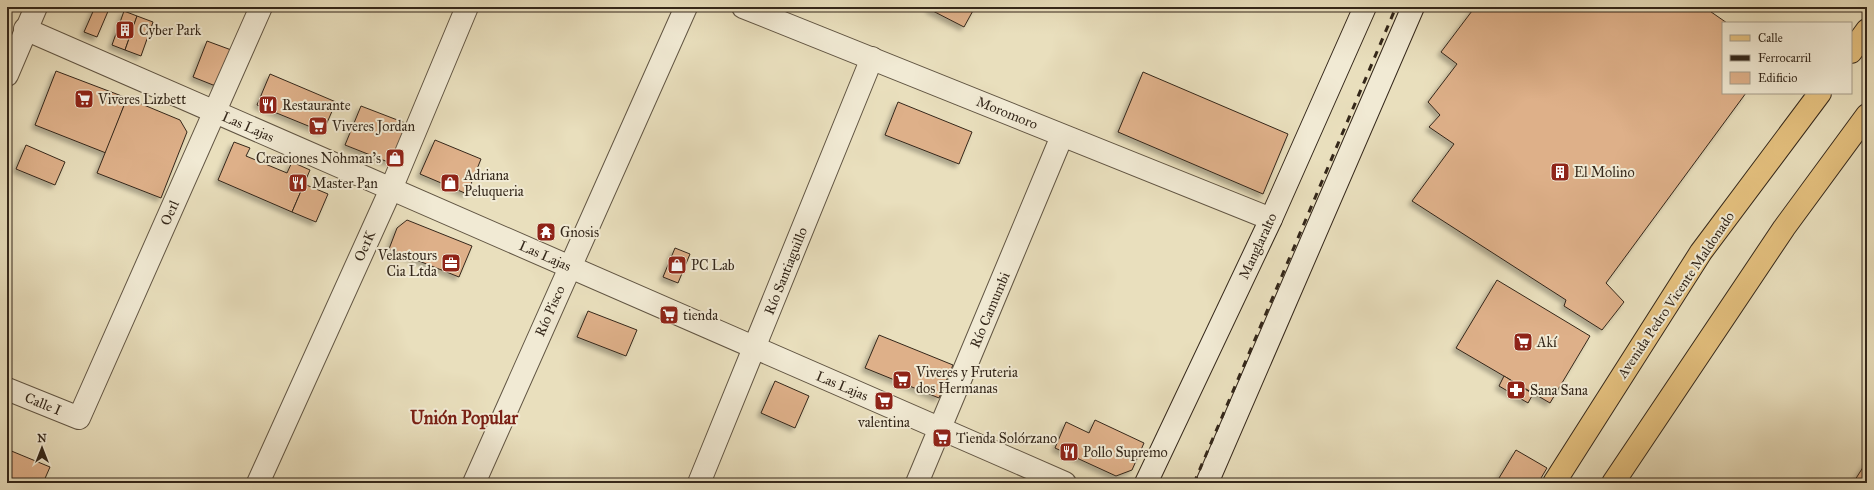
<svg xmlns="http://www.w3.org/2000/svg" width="1874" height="490" viewBox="0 0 1874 490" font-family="'IM FELL Great Primer',serif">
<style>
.building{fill:#deb089;stroke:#34271a;filter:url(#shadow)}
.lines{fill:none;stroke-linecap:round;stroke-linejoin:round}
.minor-casing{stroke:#615543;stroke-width:24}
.secondary-casing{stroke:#34271a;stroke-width:24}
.primary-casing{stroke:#34271a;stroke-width:24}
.minor{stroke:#f1ead4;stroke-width:22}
.secondary{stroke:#f1ead4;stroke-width:22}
.primary{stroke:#e4c07e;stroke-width:22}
.rail{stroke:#34271a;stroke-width:3;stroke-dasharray:7 7;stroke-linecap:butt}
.labels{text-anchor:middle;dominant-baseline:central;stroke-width:4;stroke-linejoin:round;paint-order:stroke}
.poi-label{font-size:14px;fill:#34271a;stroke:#f1ead4;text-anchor:start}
.street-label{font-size:14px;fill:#34271a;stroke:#f1ead4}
.district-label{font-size:18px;font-weight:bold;fill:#7a1f14;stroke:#f1ead4}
</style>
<defs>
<filter id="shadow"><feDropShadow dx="-3.5" dy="3.5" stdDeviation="2" flood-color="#0004"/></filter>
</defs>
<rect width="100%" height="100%" fill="#e9dfbd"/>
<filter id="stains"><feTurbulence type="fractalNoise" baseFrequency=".005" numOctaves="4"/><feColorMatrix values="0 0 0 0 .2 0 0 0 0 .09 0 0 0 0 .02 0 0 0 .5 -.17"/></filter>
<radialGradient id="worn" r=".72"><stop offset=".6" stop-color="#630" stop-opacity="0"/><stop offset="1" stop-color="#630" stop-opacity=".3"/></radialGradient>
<g class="building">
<polygon points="95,7 109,9 97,37 84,32"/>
<polygon points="930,7 975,7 964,27 929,9"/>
<polygon points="1475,7 1704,7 1727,23 1723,23 1723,93 1746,93 1606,283 1624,302 1602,330 1564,306 1566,300 1412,201 1454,144 1429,127 1440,115 1428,102 1457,64 1441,52"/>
<polygon points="124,11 137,16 125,50 112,45"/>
<polygon points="137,16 153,22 141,56 125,50"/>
<polygon points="207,41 234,51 221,83 213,85 193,77"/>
<polygon points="56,71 127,98 106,153 35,125"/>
<polygon points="1143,72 1288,134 1263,194 1118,132"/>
<polygon points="270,74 336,102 323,132 257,105"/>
<polygon points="127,98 180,120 187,132 161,198 97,173"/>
<polygon points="898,102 972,132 959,164 885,135"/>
<polygon points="361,106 413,126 400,159 388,162 345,145"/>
<polygon points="435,140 481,159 467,194 420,174"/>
<polygon points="234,142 250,148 246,156 287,173 292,162 310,170 292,212 218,180"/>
<polygon points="26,145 65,162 55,185 16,169"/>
<polygon points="304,184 328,194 316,222 292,212"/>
<polygon points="407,220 472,246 459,277 389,249 397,228"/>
<polygon points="675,248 690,254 678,283 663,277"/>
<polygon points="1497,280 1590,336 1550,403 1456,348"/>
<polygon points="588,311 637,330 626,356 577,337"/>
<polygon points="879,335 953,365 939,398 865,368"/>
<polygon points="1504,376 1533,394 1528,403 1499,386"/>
<polygon points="775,381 809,396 795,428 761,413"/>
<polygon points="1095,420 1144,443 1132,470 1116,476 1055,448 1066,422 1089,433"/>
<polygon points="9,450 50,467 43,483 18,483 7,478"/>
<polygon points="1516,450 1547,468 1538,483 1496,483"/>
<polygon points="1867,461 1867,483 1853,483"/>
</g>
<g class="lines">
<defs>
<g id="minor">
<polyline points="743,7 1271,219"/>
<polyline points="25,29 1065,483"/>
<polyline points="7,75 36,7"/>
<polyline points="7,389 79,418 261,7"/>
<polyline points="258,483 391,189 467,7"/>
<polyline points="474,483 686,7"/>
<polyline points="699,483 872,58"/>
<polyline points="917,483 1062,136"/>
</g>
<g id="secondary">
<polyline points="1146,483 1271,219 1365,7"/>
<polyline points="1207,483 1413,7"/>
</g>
<g id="primary">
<polyline points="1851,52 1867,30"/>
<polyline points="1554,483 1701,252 1820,93"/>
<polyline points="1613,483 1784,228 1867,115"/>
</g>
</defs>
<use href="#minor" class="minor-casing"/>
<use href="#secondary" class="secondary-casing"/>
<use href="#primary" class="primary-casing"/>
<use href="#minor" class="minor"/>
<use href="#secondary" class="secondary"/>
<use href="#primary" class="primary"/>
<polyline class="rail" points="1194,483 1396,7"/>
</g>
<defs>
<symbol id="building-square" viewBox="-11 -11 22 22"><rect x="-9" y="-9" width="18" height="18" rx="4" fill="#8f2418" stroke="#f1ead4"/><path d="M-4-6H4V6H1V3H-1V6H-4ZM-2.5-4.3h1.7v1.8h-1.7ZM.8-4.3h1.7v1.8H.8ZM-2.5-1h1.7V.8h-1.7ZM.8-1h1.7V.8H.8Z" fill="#fff"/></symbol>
<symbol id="supermarket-square" viewBox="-11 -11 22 22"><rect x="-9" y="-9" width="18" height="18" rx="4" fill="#8f2418" stroke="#f1ead4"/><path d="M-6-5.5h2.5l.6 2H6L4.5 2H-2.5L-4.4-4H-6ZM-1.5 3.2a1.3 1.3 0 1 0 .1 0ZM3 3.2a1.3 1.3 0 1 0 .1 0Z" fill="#fff"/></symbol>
<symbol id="restaurant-square" viewBox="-11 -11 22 22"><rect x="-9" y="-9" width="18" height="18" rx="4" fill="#8f2418" stroke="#f1ead4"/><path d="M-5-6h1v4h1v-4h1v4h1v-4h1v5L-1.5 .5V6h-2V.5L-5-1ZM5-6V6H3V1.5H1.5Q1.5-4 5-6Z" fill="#fff"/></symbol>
<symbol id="shop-square" viewBox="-11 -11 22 22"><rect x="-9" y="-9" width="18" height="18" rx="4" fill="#8f2418" stroke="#f1ead4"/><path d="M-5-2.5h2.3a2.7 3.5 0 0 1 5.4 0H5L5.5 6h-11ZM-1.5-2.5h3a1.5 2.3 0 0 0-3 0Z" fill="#fff"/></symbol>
<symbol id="temple-square" viewBox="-11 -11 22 22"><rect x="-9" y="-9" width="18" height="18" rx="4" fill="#8f2418" stroke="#f1ead4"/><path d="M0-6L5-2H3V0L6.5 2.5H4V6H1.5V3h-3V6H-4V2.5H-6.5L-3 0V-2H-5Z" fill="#fff"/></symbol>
<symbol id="office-square" viewBox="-11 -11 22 22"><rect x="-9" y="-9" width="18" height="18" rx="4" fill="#8f2418" stroke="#f1ead4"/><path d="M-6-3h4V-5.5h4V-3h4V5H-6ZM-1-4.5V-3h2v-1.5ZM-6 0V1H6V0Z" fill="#fff"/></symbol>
<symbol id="pharmacy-square" viewBox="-11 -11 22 22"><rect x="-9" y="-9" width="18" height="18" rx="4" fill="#8f2418" stroke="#f1ead4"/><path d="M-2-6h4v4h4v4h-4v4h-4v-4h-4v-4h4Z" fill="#fff"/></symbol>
</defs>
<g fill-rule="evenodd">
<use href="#building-square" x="114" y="19" width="22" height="22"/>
<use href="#supermarket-square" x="73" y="88" width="22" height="22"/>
<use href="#restaurant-square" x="257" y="94" width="22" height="22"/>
<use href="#supermarket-square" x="307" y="115" width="22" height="22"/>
<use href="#shop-square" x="384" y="147" width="22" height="22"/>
<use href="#building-square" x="1549" y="161" width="22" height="22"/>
<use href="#restaurant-square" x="287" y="172" width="22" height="22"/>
<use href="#shop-square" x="439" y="172" width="22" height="22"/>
<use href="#temple-square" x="535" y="221" width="22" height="22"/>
<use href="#office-square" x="440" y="252" width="22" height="22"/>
<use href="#shop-square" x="666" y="254" width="22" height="22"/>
<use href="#supermarket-square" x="658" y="304" width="22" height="22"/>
<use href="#supermarket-square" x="1512" y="331" width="22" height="22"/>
<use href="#supermarket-square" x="891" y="369" width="22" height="22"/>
<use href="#pharmacy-square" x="1505" y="379" width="22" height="22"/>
<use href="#supermarket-square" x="873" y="390" width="22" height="22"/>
<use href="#supermarket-square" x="931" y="427" width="22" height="22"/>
<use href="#restaurant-square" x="1058" y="441" width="22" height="22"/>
</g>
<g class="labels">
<g class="poi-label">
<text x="139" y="30">Cyber Park</text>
<text x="98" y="99">Viveres Lizbett</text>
<text x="282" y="105">Restaurante</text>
<text x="332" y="126">Viveres Jordan</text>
<text x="381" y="158" text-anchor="end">Creaciones Nohman's</text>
<text x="1574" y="172">El Molino</text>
<text x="464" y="175">Adriana<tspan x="464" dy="16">Peluqueria</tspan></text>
<text x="312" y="183">Master Pan</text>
<text x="560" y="232">Gnosis</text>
<text x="437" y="255" text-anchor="end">Velastours<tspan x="437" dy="16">Cia Ltda</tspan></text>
<text x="691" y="265">PC Lab</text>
<text x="683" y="315">tienda</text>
<text x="1537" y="342">Akí</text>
<text x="916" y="372">Viveres y Fruteria<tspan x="916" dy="16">dos Hermanas</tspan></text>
<text x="1530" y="390">Sana Sana</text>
<text x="884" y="422" text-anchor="middle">valentina</text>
<text x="956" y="438">Tienda Solórzano</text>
<text x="1083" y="452">Pollo Supremo</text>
</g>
<g class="street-label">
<text transform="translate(1007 113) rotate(22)">Moromoro</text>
<text transform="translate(248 127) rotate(24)">Las Lajas</text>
<text transform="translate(170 213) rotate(-66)">Oe1l</text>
<text transform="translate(365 246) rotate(-66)">Oe1K</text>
<text transform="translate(1258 246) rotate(-65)">Manglaralto</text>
<text transform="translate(545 256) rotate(24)">Las Lajas</text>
<text transform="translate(786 271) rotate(-68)">Río Santiaguillo</text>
<text transform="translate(1676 295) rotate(-56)">Avenida Pedro Vicente Maldonado</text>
<text transform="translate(990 310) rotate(-67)">Río Camumbi</text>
<text transform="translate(550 311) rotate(-66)">Río Pisco</text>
<text transform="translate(842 386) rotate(23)">Las Lajas</text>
<text transform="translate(43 404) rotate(22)">Calle I</text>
</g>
<g class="district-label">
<text x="464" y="418">Unión Popular</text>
</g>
</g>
<rect width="1874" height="490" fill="none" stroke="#e9dfbd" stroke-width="24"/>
<rect x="8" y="8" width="1858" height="474" fill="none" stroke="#34271a" stroke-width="2"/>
<rect x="12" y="12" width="1850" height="466" fill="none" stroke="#34271a"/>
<rect x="1722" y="22" width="130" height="72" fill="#f1ead4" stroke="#a59c8a"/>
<rect x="1730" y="35" width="20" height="6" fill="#e4c07e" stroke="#a59c8a"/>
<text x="1758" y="42" font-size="12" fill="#34271a">Calle</text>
<rect x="1730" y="55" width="20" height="6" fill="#34271a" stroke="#a59c8a"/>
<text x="1758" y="62" font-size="12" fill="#34271a">Ferrocarril</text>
<rect x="1730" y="72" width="20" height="12" fill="#deb089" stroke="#a59c8a"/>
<text x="1758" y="82" font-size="12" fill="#34271a">Edificio</text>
<g transform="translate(42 448)" stroke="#f1ead4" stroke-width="3" paint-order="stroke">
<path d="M0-3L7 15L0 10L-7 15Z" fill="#34271a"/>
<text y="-6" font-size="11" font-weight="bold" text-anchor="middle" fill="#34271a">N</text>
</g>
<rect width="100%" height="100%" filter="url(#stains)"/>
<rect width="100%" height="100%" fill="url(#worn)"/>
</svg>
